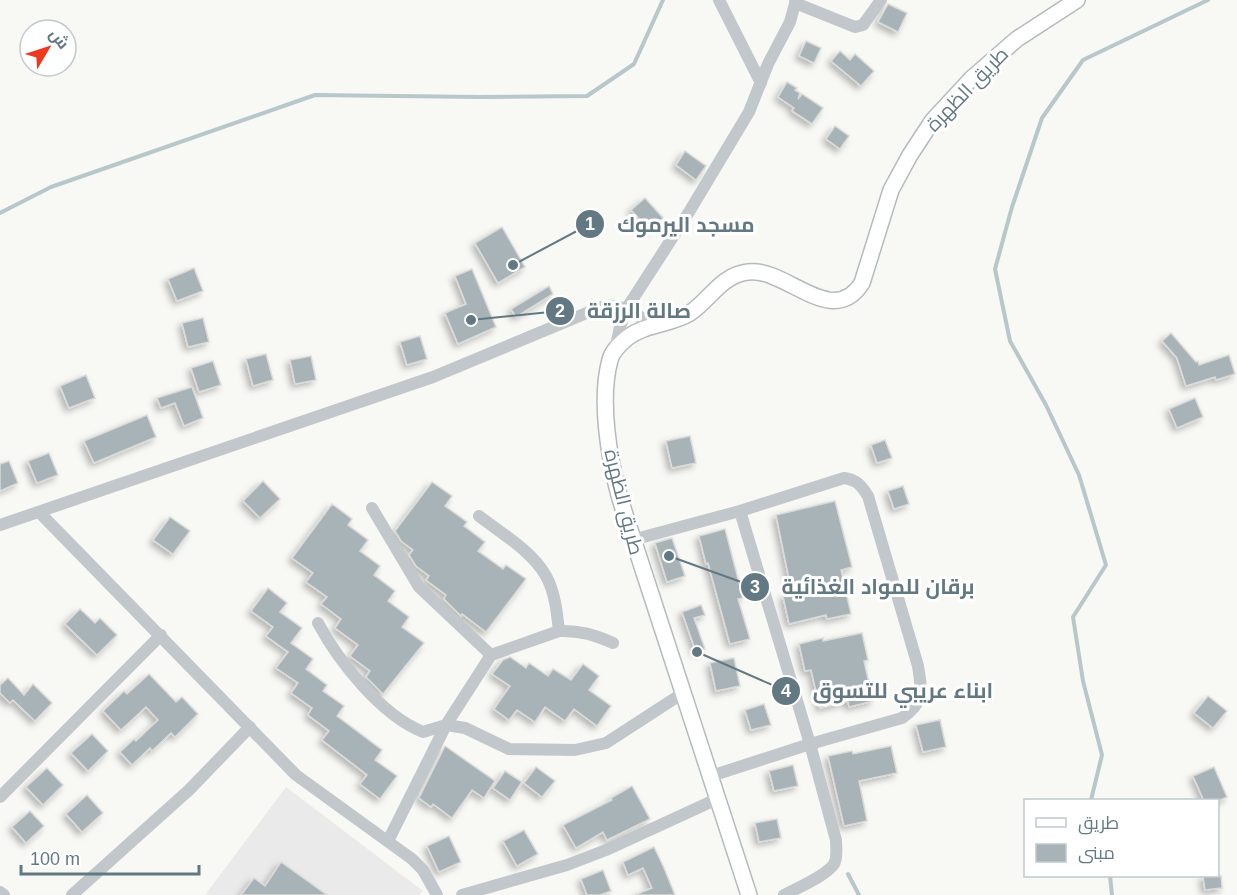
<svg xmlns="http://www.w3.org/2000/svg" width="1237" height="895" viewBox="0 0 1237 895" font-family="Helvetica,Cairo,sans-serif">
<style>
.built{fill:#e9eae9}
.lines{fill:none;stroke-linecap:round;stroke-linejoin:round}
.stream{stroke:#b8c7ca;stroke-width:4}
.building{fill:#a8b3b8;stroke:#dadad8;stroke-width:1.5;filter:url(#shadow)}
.major-casing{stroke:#b4bbbe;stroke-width:18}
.minor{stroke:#c1c7ca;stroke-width:12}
.major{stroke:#fff;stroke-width:15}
.labels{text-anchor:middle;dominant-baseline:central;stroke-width:6;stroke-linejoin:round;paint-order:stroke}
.street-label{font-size:20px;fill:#627882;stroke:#fff}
.leader{fill:none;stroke:#627882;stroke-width:2}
.callout-dot{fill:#627882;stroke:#fff;stroke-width:2}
.mark-label{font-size:18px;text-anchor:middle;font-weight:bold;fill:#fff}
.callout-label{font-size:21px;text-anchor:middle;font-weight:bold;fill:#627882;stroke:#fff;stroke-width:6;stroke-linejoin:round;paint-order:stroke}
</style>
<defs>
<filter id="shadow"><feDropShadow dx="-3.5" dy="3.5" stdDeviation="3" flood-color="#0004"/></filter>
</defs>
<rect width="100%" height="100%" fill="#f8f8f5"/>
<polygon class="built" points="286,787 423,891 419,895 205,895"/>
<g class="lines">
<g class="stream">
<polyline points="0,213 51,187 315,95 479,97 587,96 634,64 663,0"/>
<polyline points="1091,800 1102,755 1083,681 1073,617 1106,565 1079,475 1046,405 1010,341 995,269 1012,207 1042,118 1083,60 1208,0"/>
<polyline points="848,874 859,895"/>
<polyline points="1110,876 1112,895"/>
</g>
</g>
<g class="building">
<polygon points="888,4 907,13 898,32 878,22"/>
<polygon points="806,41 821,48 814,63 799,56"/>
<polygon points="840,51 850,60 855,54 874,71 861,86 831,61"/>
<polygon points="787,82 797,88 795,90 800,93 798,99 802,94 823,108 812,124 792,111 794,108 778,97"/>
<polygon points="835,126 849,136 840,149 826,139"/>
<polygon points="685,151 706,166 696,180 676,165"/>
<polygon points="645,198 663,218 649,230 631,210"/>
<polygon points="502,227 525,267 498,283 475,243"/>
<polygon points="194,268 203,291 177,301 168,279"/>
<polygon points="472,269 496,327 458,344 445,313 466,304 455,276"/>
<polygon points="549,286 553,294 516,317 511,309"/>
<polygon points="203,318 209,342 188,347 182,323"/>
<polygon points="1171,333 1196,362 1198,361 1199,365 1229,355 1235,374 1216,380 1215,377 1186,386 1177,358 1162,341"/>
<polygon points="420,336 427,359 407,365 400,342"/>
<polygon points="266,354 273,380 253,386 246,359"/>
<polygon points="311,356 316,380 295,384 290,360"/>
<polygon points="213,361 221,385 199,392 191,368"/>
<polygon points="86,375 95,398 69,408 60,386"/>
<polygon points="192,387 203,418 184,426 175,403 161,408 157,398"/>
<polygon points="1195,398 1203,417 1177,428 1169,409"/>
<polygon points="147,415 156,437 94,463 84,441"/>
<polygon points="690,436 696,463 672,468 666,441"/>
<polygon points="885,440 892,458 877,463 871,445"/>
<polygon points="49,453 58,475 37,483 28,461"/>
<polygon points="9,461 18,483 0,491 0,464"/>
<polygon points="263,481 280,499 260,518 243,501"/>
<polygon points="432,482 452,496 445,506 467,522 464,526 485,542 478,551 503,569 506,565 526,579 486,632 462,614 461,616 444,599 446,595 426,580 429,576 416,566 409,555 413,550 401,541 395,531"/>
<polygon points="903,486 909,504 894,509 888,491"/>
<polygon points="835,501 852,567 841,570 851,614 827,619 826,615 789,624 783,596 792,594 776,515"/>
<polygon points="332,504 352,519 348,525 368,540 360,551 380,566 374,575 395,591 388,601 409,617 402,627 424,643 383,694 366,677 370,671 350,656 358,645 335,628 341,619 321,604 327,597 306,582 313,573 292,558"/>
<polygon points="170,517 190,531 173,554 153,540"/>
<polygon points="725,529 743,598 738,599 750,639 730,644 708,563 706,564 699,536"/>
<polygon points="672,538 685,576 667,582 655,543"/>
<polygon points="268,588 287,603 280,612 302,628 291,643 313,659 306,669 327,685 323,691 344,706 337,716 382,750 375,760 397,776 380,799 360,784 367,775 322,740 329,731 308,715 312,708 291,693 298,683 276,668 288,652 266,636 273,627 251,611"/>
<polygon points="701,605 705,615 694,618 705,649 696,652 682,612"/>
<polygon points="80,609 95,623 100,618 117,635 97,655 65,624"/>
<polygon points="862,633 868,660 864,661 873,701 849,707 848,701 820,708 811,670 805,671 799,644 823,638 823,641"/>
<polygon points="510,657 526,668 529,663 548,676 553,669 571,680 583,664 599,676 589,690 611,706 597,726 574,709 565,721 545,707 535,722 517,710 509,720 494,709 510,686 492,674 503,660"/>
<polygon points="734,658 740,686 716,691 710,663"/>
<polygon points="149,674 176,702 182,697 198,714 175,737 171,733 152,751 150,748 132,765 120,752 134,739 136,741 158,720 146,707 121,730 103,711 124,691 127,694"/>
<polygon points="8,678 24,695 33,684 52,703 35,721 13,700 10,703 0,693 0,685"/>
<polygon points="1208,696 1227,711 1213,728 1194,713"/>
<polygon points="764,704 771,725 751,730 745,710"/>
<polygon points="940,720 946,747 923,752 916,725"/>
<polygon points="92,734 108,751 88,771 71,753"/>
<polygon points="445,746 495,781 484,798 472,790 452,818 433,804 431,807 419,798"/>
<polygon points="891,746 897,773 859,781 867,821 844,826 828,756 852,751 853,754"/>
<polygon points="793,765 798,786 774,791 769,771"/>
<polygon points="536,767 555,781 542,797 524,783"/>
<polygon points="1214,767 1227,797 1218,801 1204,801 1193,776"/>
<polygon points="47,768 63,785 43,805 26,787"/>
<polygon points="505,771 522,782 510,800 493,788"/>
<polygon points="632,786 650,819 607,840 603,832 576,848 563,825 612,800 611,798"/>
<polygon points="87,795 103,813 82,832 66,814"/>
<polygon points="30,811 44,826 26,843 12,827"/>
<polygon points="777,819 781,838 759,842 755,823"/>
<polygon points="524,830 538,854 517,866 503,841"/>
<polygon points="449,836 461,862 439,872 427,846"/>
<polygon points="654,847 664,868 675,895 635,895 652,888 643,868 628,875 623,862"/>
<polygon points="281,862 327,895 241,895 254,878 265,886"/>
<polygon points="603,870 611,891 600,895 587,895 581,879"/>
<polygon points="1203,876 1221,876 1222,888 1205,890"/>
</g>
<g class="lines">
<defs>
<path id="major" d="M749 895 620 499C609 459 599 400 610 360 612 351 620 344 627 338 645 324 670 325 690 313 710 300 721 275 748 272 786 267 832 330 862 283L891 190 910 155 933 120 971 79 1017 39 1077 0"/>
</defs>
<use href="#major" class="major-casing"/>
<g class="minor">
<polyline points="719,0 761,83"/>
<polyline points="795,3 855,27 863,25 881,0"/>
<polyline points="615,350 620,327 627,308 689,212 749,112 768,64 790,22 796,0"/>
<polyline points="372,508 419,587 491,655"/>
<path d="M740 511 810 744 836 840C836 847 838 857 834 864 826 876 797 888 784 895"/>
<polyline points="39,512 296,775 412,859 423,870 437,895"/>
<path d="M479 516C501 533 532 551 546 576 555 592 557 613 559 631"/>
<path d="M0 525 433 377 601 307C623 302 636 314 654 326"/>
<path d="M632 540 740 511 844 478C857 480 861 485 868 496L918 666C922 692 925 702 902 718L810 744 711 776"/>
<path d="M318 623C339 662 381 715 423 732L446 725 491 655 559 631C579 630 595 635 613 643"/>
<polyline points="0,797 161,635"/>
<polyline points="388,841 446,725 465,728 509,749 575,750 606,743 683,693"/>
<polyline points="0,892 4,895"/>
<polyline points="72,895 189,790 250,727"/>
<polyline points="462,895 567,865 606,850 717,799"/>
</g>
<use href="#major" class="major"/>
</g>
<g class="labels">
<g class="street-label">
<text transform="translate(967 89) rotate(-46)">طريق الظهرة</text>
<text transform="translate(624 502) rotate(76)">طريق الظهرة</text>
</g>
</g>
<path class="leader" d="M513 265L590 224M471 320L560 311M669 556L755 587M697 652L786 691"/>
<g class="callout-dot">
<circle cx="513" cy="265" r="6"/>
<circle cx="471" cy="320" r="6"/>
<circle cx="669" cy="556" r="6"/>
<circle cx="697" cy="652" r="6"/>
<circle cx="590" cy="224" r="15"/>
<circle cx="560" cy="311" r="15"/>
<circle cx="755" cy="587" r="15"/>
<circle cx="786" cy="691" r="15"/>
</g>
<g class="mark-label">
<text x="590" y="230">1</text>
<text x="560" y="317">2</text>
<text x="755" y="593">3</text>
<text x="786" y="697">4</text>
</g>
<g class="callout-label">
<text x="686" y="232">مسجد اليرموك</text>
<text x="639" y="318">صالة الرزقة</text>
<text x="878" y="594">برقان للمواد الغذائية</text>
<text x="903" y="698">ابناء عريبي للتسوق</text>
</g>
<rect x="1024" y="799" width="195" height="78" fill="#ffffff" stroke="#c0c9cd" stroke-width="1.5"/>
<rect x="1036" y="818" width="30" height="9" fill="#ffffff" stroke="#c0c9cd" stroke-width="1.5"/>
<text x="1078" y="829" font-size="18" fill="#627882">طريق</text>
<rect x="1036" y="844" width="30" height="18" fill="#a8b3b8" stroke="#c0c9cd" stroke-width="1.5"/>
<text x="1078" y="859" font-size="18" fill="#627882">مبنى</text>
<g transform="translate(48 48) rotate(51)"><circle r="28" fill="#ffffff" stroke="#c0c9cd" stroke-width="1.5"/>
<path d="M0-4.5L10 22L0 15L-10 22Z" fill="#ed3b21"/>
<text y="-9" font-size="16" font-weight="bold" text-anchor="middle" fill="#627882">ش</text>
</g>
<path d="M21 865v9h178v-9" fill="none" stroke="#627882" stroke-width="3"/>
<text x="30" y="865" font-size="18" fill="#627882" stroke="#ffffff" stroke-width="4.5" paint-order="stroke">100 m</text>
</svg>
